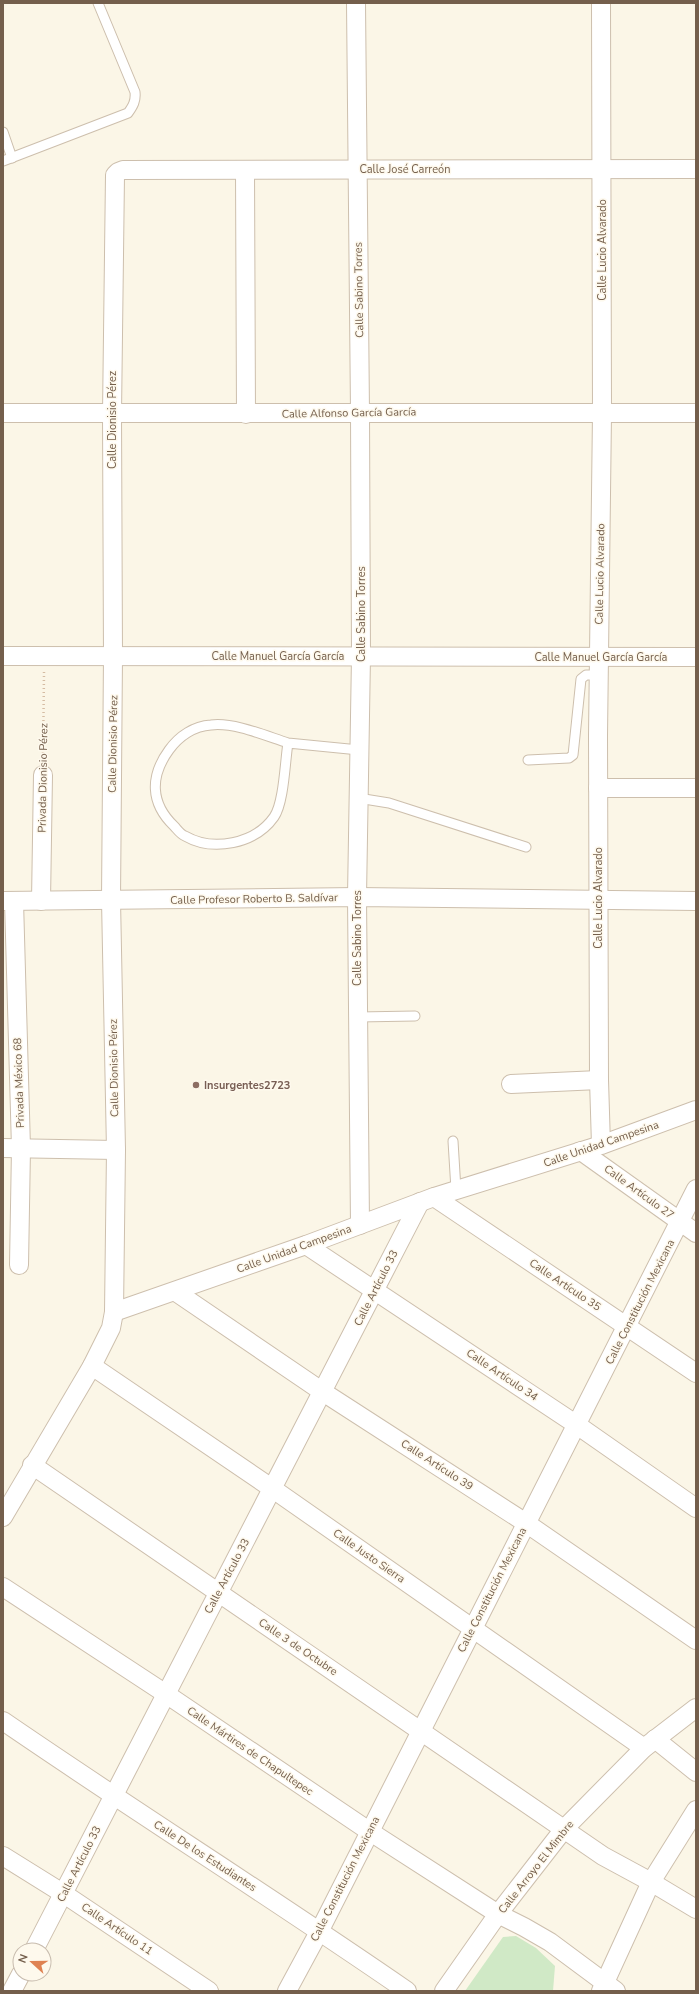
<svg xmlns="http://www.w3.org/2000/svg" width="699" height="1994" viewBox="0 0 699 1994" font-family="'Nunito Sans',sans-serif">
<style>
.green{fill:#d0e9c6}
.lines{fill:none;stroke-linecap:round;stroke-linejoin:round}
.lane-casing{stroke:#cdbfad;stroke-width:11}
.street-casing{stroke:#cdbfad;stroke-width:20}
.path{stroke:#d5bca3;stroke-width:2.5;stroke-dasharray:1 3;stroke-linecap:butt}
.lane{stroke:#fff;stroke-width:9}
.street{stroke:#fff;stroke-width:18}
.education-dot{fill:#8d6e63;stroke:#fef9ed;stroke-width:1.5}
.labels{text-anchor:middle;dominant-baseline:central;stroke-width:3;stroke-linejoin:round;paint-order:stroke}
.street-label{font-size:11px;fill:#745f4c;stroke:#fef9ed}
.education-label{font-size:11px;font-weight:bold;fill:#785e54;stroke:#fef9ed;text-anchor:start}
</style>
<rect width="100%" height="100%" fill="#fbf6e7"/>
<polygon class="green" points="516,1936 536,1948 555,1966 553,1991 465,1991 503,1937"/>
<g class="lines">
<defs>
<g id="lane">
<polyline points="3,132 12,158"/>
<path d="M3 161 128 113C133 106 136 101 135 92L98 3"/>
<path d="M288 743C266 736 234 722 211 725 194 726 179 736 169 750 150 776 150 803 174 826 177 829 180 834 185 836 213 852 255 844 274 817 284 803 285 761 288 743L359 750"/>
<polyline points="528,760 569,758 573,755 581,679 586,675 598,675"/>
<polyline points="358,798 389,803 526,847"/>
<polyline points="358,1017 415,1016"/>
<polyline points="453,1141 456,1190"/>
</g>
<g id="street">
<polyline points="356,3 360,412 361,656 357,897 360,1225"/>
<polyline points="601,3 602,413 598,736 599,1080 601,1145"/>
<polyline points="245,170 246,414"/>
<polyline points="3,413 696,413"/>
<polyline points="3,656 696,657"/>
<polyline points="598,788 696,788"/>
<polyline points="3,901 357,897 696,901"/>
<polyline points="14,901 21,1148 19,1265"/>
<polyline points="41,901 43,775"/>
<polyline points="511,1084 599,1080"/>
<polyline points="3,1148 116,1150"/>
<polyline points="581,1151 696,1233"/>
<polyline points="434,1197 696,1373"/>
<polyline points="306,1245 577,1425 696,1508"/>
<polyline points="176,1292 323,1392 526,1523 696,1640"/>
<polyline points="114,1312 306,1245 434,1197 601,1145 696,1110"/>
<polyline points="92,1366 273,1489 644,1748"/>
<polyline points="32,1465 603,1856 651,1882 696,1909"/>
<polyline points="3,1517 92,1366 111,1328 114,1312 116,1150 111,900 113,656 112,414 115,175 118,172 123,170 696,169"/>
<polyline points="3,1587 166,1694 369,1831 498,1914 524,1927 550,1942 616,1991"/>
<path d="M3 1721C137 1813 274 1899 407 1991"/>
<polyline points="655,1739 696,1772"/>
<polyline points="3,1856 64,1894 209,1991"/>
<polyline points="34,1950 420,1202"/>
<polyline points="12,1991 21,1974"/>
<polyline points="287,1991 320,1930 696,1189"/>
<polyline points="444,1991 498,1914 564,1829 644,1748 696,1708"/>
<polyline points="601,1991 651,1882 696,1810"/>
</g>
</defs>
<use href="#lane" class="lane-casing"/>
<use href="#street" class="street-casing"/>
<polyline class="path" points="43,761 44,672"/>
<use href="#lane" class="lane"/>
<use href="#street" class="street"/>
</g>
<circle class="education-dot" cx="196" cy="1085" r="4"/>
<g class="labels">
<g class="street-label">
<text x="405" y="169">Calle José Carreón</text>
<text transform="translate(602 250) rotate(-90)">Calle Lucio Alvarado</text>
<text transform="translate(359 290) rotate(-91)">Calle Sabino Torres</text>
<text transform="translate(349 413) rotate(-1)">Calle Alfonso García García</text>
<text transform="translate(112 420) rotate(-90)">Calle Dionisio Pérez</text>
<text transform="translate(600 574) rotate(-89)">Calle Lucio Alvarado</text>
<text transform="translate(361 614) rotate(-90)">Calle Sabino Torres</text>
<text x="278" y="656">Calle Manuel García García</text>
<text x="601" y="657">Calle Manuel García García</text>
<text transform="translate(113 744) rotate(-89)">Calle Dionisio Pérez</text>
<text transform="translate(43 778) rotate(-89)">Privada Dionisio Pérez</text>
<text transform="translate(598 898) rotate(-90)">Calle Lucio Alvarado</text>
<text transform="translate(254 899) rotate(-1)">Calle Profesor Roberto B. Saldívar</text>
<text transform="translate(357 938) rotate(-90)">Calle Sabino Torres</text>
<text transform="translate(114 1068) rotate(-91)">Calle Dionisio Pérez</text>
<text transform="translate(19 1083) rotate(-92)">Privada México 68</text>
<text transform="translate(601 1144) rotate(-19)">Calle Unidad Campesina</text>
<text transform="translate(639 1192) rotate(36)">Calle Artículo 27</text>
<text transform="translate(294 1249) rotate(-20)">Calle Unidad Campesina</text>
<text transform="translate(565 1285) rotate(34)">Calle Artículo 35</text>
<text transform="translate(376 1288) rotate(-63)">Calle Artículo 33</text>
<text transform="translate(640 1302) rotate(-63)">Calle Constitución Mexicana</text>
<text transform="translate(502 1375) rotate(34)">Calle Artículo 34</text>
<text transform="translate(437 1465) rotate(33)">Calle Artículo 39</text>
<text transform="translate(369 1556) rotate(35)">Calle Justo Sierra</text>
<text transform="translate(227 1576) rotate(-62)">Calle Artículo 33</text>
<text transform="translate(492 1590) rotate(-63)">Calle Constitución Mexicana</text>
<text transform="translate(298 1647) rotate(34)">Calle 3 de Octubre</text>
<text transform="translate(250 1751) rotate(34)">Calle Mártires de Chapultepec</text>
<text transform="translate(205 1856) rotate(33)">Calle De los Estudiantes</text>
<text transform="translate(79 1864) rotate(-63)">Calle Artículo 33</text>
<text transform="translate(536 1867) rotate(-52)">Calle Arroyo El Mimbre</text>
<text transform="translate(345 1879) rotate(-63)">Calle Constitución Mexicana</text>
<text transform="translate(117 1929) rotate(34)">Calle Artículo 11</text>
</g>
<g class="education-label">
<text x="204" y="1085">Insurgentes2723</text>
</g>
</g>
<rect width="699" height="1994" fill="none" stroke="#745f4c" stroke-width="8"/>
<g transform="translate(32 1962) rotate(291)"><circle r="19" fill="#fef9ed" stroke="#c7bbad"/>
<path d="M0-3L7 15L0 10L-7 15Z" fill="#df8252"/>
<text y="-6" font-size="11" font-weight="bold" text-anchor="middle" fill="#745f4c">N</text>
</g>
</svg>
